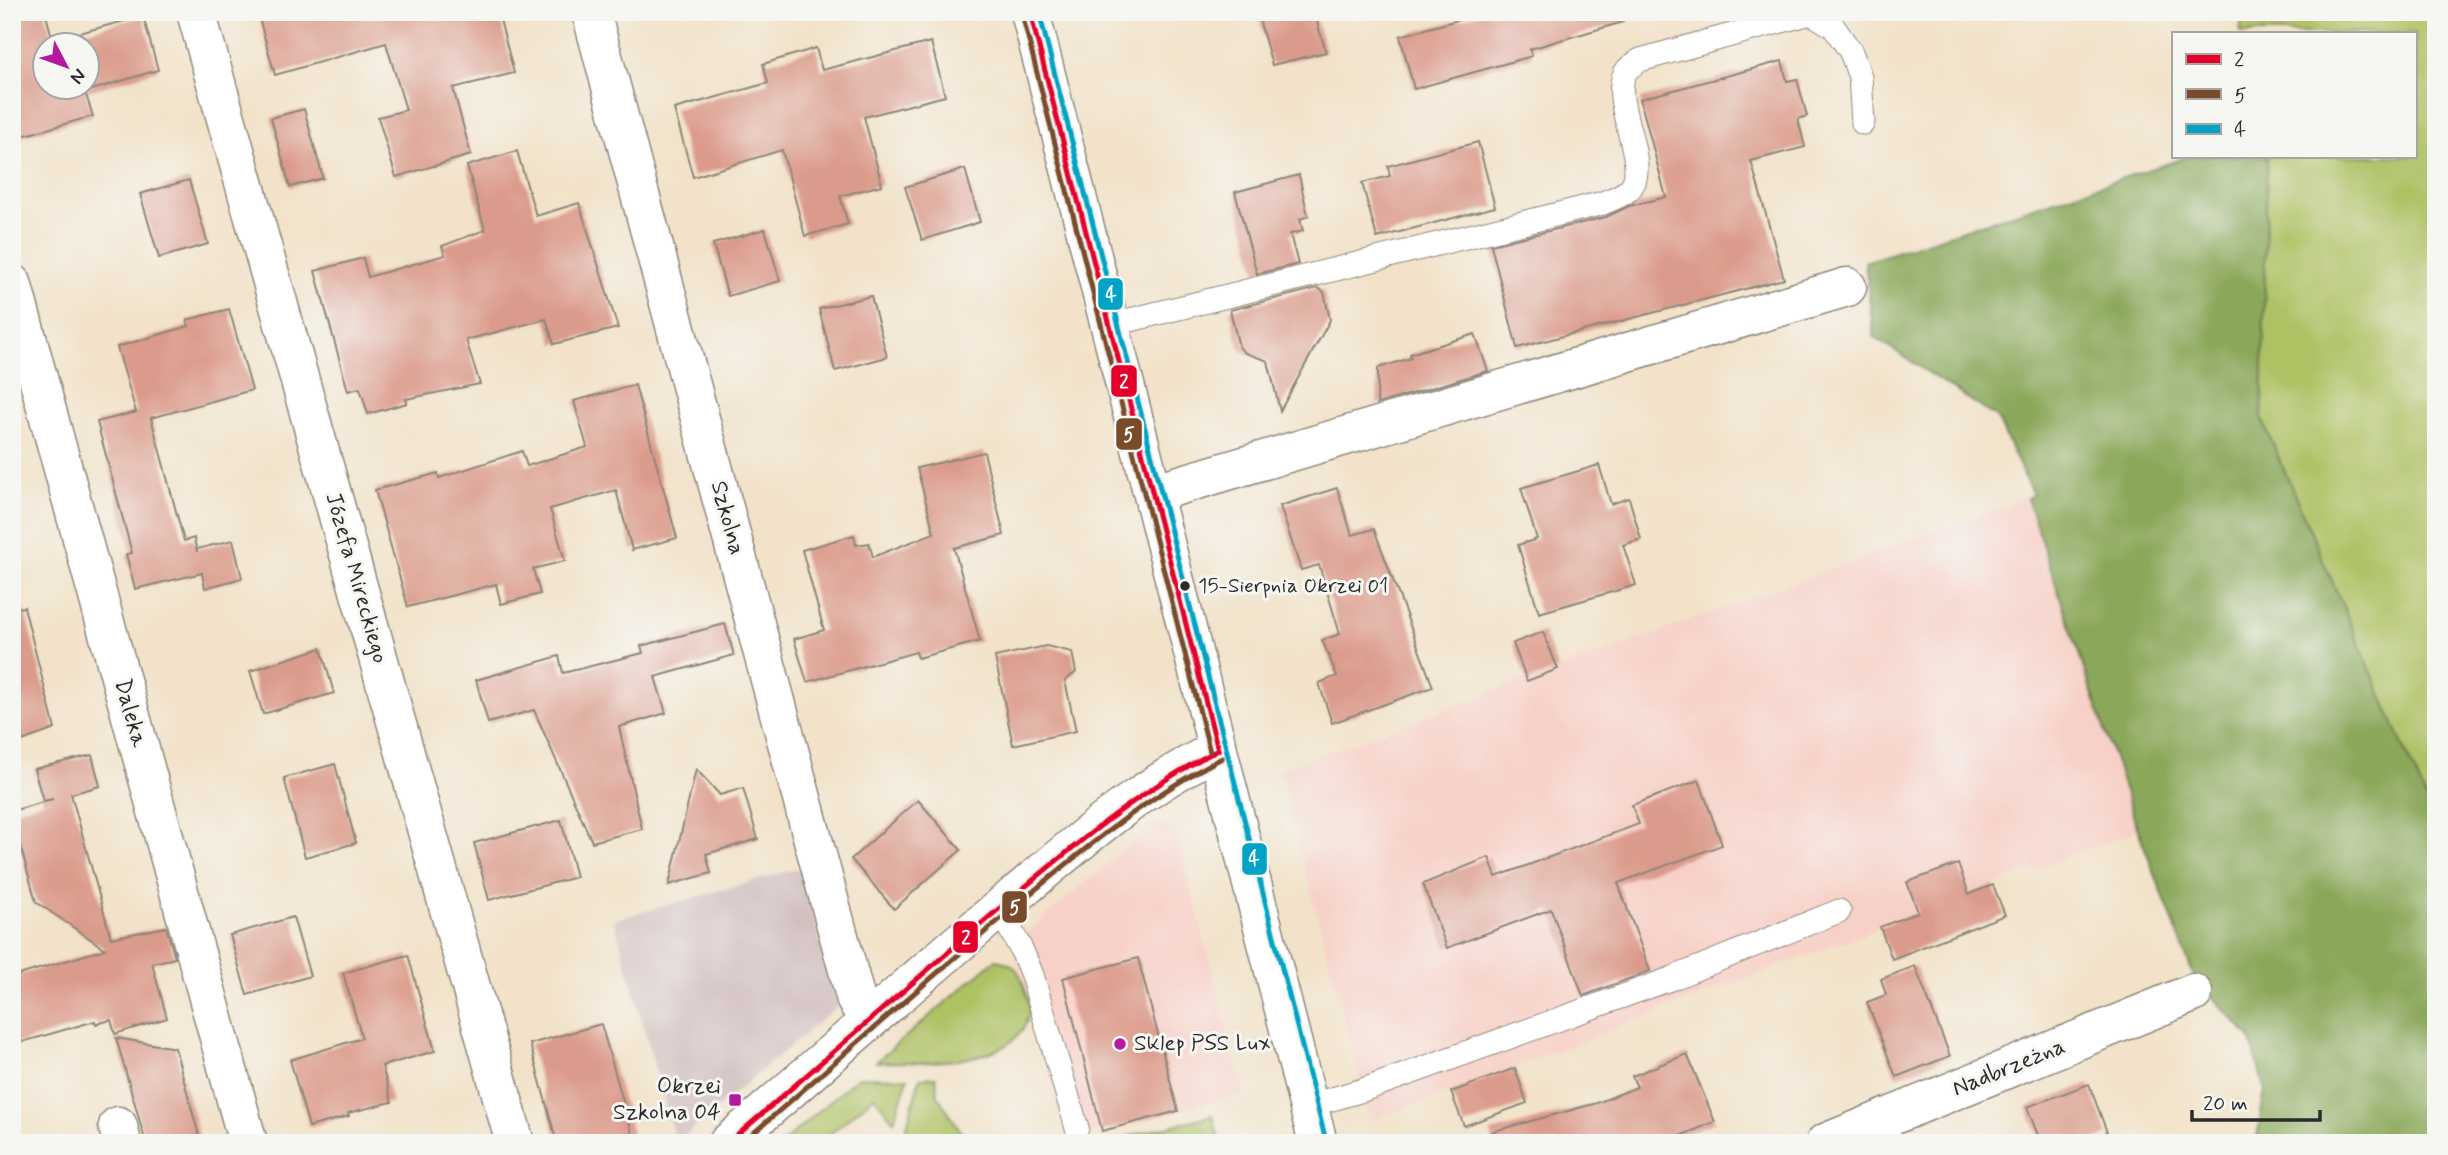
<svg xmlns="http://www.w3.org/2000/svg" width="2448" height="1155" viewBox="0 0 2448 1155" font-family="Mynerve,sans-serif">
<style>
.built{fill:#f7d1c8}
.industrial{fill:#d2bfc0}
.green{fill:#aec164;stroke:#6c7648;stroke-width:2}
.forest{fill:#8aa75a;stroke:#5a6942;stroke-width:2}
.building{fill:#db9b8c;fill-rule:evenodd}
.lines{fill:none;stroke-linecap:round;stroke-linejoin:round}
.lane-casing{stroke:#8e867a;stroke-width:25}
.street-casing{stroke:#8e867a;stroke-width:41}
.secondary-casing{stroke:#8e867a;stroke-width:41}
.lane{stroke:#fff;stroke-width:23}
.street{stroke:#fff;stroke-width:38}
.secondary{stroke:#fff;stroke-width:38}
.bus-1-casing{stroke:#f6f6f2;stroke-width:10}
.bus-2-casing{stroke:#f6f6f2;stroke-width:10}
.bus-3-casing{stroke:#f6f6f2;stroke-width:10}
.bus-1{stroke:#e4002b;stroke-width:5}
.bus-2{stroke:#7a4b2a;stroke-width:5}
.bus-3{stroke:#02a3c6;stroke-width:5}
.bus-dot{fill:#2b2b2b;stroke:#f6f6f2;stroke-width:2.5}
.poi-dot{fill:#b5179e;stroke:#f6f6f2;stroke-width:2.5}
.labels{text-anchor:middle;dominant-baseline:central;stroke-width:6;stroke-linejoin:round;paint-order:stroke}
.bus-label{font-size:21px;fill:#2b2b2b;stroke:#f6f6f2;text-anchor:start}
.street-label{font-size:23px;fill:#2b2b2b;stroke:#f6f6f2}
.poi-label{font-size:23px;fill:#2b2b2b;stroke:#f6f6f2;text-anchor:start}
.line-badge{stroke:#f6f6f2;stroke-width:2.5}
.badge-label{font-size:19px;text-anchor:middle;font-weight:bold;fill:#fff}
</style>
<rect width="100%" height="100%" fill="#f6f6f2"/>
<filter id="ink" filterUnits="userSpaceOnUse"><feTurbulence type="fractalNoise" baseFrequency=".0143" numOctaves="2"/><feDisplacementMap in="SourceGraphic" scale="14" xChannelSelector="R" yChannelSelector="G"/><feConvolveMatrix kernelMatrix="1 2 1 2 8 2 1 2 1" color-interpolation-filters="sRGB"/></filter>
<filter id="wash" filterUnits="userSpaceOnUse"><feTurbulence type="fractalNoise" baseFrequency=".00686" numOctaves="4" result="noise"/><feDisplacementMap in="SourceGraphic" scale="28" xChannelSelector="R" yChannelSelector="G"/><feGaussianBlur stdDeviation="1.57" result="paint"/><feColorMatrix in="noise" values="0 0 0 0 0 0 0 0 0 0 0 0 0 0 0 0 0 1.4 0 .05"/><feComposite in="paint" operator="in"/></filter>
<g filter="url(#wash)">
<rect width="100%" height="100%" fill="#f2e2c9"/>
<g class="built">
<polygon points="2027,498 2138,830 1371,1121 1279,770"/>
<polygon points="1156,822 1176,830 1244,1094 1067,1139 1012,945"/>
</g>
<polygon class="industrial" points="800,868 839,1005 676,1143 614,920"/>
<g class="green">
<polygon points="2243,12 2436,12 2436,822 2262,419 2267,156 2415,156 2415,33 2240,33"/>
<path d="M995 960C1013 962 1019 969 1024 986 1026 994 1031 1004 1029 1012 1020 1070 918 1062 876 1062Z"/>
<polygon points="858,1077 908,1078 894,1121 874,1096 820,1143 782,1143"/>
<polygon points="936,1077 938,1096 968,1143 913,1143 905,1133 920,1078"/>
<polygon points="1213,1115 1220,1143 1110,1143 1112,1141"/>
</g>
<polygon class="forest" points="2190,156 2267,156 2262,419 2436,822 2436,1143 2256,1143 2265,1090 2250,1037 2195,979 2138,830 2027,498 2033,495 1997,418 1874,337 1865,262"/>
<g id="blocks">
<g class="building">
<path d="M12 12H45L53 40 143 16 158 70 85 92 93 116 12 139ZM46 46H88V88H46Z"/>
<polygon points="279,12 498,12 514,73 453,88 471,155 396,177 378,117 406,110 386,43 275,75 259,18"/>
<polygon points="1257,12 1314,12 1326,52 1272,65"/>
<polygon points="1486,12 1621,12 1623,22 1530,49 1532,56 1414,89 1400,36"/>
<polygon points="931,42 945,96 864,117 882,185 840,196 848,224 805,236 782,150 693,177 674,109 768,83 763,64 816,48 822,70"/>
<polygon points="1782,61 1787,81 1797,79 1807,116 1798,119 1805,147 1751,161 1784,279 1517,348 1491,245 1606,217 1629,206 1666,197 1640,99"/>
<polygon points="304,109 323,178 290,187 271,118"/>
<polygon points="1478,142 1495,207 1377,238 1362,183 1390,176 1388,166"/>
<polygon points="517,151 536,216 579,203 618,328 554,344 546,319 466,340 480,384 406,399 407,403 368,414 360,388 348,391 315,271 363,258 368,277 445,255 442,246 485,230 467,166"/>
<polygon points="965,169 980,222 922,240 905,187"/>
<polygon points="1299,175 1308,216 1300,219 1303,231 1290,234 1298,264 1257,274 1235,192"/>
<polygon points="189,180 208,244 159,258 140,194"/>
<polygon points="765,229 780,281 728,296 713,244"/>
<polygon points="1318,288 1324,292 1330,320 1280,411 1268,361 1245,353 1239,347 1230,310"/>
<polygon points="871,296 887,357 835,371 819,309"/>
<polygon points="229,309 252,390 151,418 184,541 194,538 197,552 197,549 233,540 242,578 205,588 202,573 135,589 126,554 132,553 97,422 136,412 117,347 189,326 187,320"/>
<polygon points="1475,334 1488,371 1377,404 1378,368 1411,358 1410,354"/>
<polygon points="635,385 677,538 632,550 616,490 550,509 565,561 533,569 540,594 501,604 496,584 408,607 375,490 438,473 439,478 522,451 527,466 587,447 574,401"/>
<polygon points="984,452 1004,535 954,548 980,641 918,658 916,652 807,682 794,639 824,630 802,550 854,535 856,545 869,543 873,557 934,533 917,468"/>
<polygon points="1599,465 1611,504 1629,498 1641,539 1623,545 1636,585 1539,613 1518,545 1537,539 1521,488"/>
<polygon points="1337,488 1352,535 1374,529 1433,687 1332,723 1319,683 1337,676 1322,640 1340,634 1319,565 1301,570 1280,506"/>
<polygon points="24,607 55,729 22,741 12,705 12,609"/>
<polygon points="725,624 734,655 655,677 666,713 619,727 642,829 592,842 534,710 488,723 476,680 559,656 563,673 643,653 641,646"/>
<polygon points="1543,632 1558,669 1527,681 1513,643"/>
<polygon points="1046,646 1072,652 1076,672 1065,681 1076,731 1013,745 995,657"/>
<polygon points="321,648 334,693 263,714 250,671"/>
<polygon points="92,755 100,786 71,794 111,938 166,927 175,958 152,963 167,1018 115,1034 111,1020 96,1024 95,1021 12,1045 12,977 105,949 36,902 12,817 12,811 53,799 43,801 34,769"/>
<polygon points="335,764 356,843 305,857 284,778"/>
<polygon points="696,769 720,795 743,788 758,839 706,854 711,873 669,885"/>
<polygon points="1699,780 1722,845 1618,883 1650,971 1583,996 1551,909 1447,948 1423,884 1489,857 1496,877 1639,824 1632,805"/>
<polygon points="918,800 961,850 894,909 851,859"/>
<polygon points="561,820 576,877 489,900 474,843"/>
<polygon points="1958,864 1969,894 1993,885 2005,915 1892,959 1880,927 1918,912 1907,882"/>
<polygon points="293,917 310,976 247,995 230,935"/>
<polygon points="408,955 435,1051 382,1066 392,1102 348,1113 349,1116 309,1127 290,1060 362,1038 343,973"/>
<polygon points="1138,958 1178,1111 1102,1131 1063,978"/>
<polygon points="1915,966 1950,1056 1896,1077 1867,1002 1886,995 1881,979"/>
<polygon points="601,1024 635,1143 557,1143 530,1044"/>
<polygon points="116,1038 175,1048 201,1143 146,1143"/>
<polygon points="1687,1054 1715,1122 1662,1143 1492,1143 1491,1132 1597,1103 1637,1087 1632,1076"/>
<polygon points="1515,1068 1527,1103 1464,1126 1451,1092"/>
<polygon points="2089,1084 2108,1135 2086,1143 2041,1143 2027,1107"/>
</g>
</g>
</g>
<g filter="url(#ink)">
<use href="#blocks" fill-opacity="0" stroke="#8e867a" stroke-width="2"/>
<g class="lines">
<defs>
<g id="lane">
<path d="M1110 325 1603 203C1614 198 1629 194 1634 182 1645 153 1608 95 1627 70 1630 66 1637 63 1640 60L1811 13 1833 26 1851 52 1860 77 1863 123"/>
<polyline points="999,908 1023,953 1032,975 1077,1128"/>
<polyline points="1308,1106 1363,1090 1673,978 1839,911"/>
</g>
<g id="street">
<polyline points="196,12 515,1143"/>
<polyline points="591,12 856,1000 869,1020"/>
<polyline points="12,283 248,1143"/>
<polyline points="1153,493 1847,287"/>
<polyline points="118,1126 122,1143"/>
<polyline points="1825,1143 2193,993"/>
</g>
<g id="secondary">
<polyline points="1030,12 1318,1143"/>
<path d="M728 1143C826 1060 920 974 1019 892 1082 839 1143 785 1218 750"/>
</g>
</defs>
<use href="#lane" class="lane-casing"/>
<use href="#street" class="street-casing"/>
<use href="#secondary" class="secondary-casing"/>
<use href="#lane" class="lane"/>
<use href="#street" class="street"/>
<use href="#secondary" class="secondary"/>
<defs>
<g id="bus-1">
<polyline points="1030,12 1218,750"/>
<path d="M728 1143C822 1063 913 981 1007 902 1074 846 1139 790 1218 750"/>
</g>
<g id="bus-2">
<polyline points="1022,14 1210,752"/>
<path d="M742 1143C832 1066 920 986 1011 910 1078 854 1144 798 1222 758"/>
</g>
<polyline id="bus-3" points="1039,12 1326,1141"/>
</defs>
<use href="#bus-1" class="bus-1-casing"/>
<use href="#bus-2" class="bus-2-casing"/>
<use href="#bus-3" class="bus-3-casing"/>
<use href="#bus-1" class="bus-1"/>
<use href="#bus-2" class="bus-2"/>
<use href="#bus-3" class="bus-3"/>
</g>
</g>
<circle class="bus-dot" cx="1185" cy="586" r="6"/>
<g class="poi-dot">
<circle cx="1120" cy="1044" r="7"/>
<rect x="728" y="1093" width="14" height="14" rx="3.5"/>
</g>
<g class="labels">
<g class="bus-label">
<text x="1198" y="586">15-Sierpnia Okrzei 01</text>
</g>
<g class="street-label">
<text transform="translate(727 518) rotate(75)">Szkolna</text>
<text transform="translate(356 578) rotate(74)">Józefa Mireckiego</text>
<text transform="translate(130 713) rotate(75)">Daleka</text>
<text transform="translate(2009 1068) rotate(-22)">Nadbrzeżna</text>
</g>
<g class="poi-label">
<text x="1134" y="1044">Sklep PSS Lux</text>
<text x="721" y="1087" text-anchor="end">Okrzei<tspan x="721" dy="26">Szkolna 04</tspan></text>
</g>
</g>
<g class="line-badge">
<rect x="1097" y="277" width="27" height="34" rx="7" fill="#02a3c6"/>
<rect x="1110" y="364" width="28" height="34" rx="7" fill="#e4002b"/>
<rect x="1115" y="417" width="28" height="34" rx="7" fill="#7a4b2a"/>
<rect x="1241" y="842" width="27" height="34" rx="7" fill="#02a3c6"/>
<rect x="1001" y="890" width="27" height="34" rx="7" fill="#7a4b2a"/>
<rect x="952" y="920" width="27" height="34" rx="7" fill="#e4002b"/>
</g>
<g class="badge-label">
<text x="1111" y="301">4</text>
<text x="1124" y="388">2</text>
<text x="1129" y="441">5</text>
<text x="1254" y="865">4</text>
<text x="1015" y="914">5</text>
<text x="966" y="944">2</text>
</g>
<rect width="2448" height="1155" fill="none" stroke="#f6f6f2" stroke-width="42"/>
<rect x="2172" y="32" width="245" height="126" fill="#f6f6f2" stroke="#a5a5a2" stroke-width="2"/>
<rect x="2186" y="54" width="35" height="10" fill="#e4002b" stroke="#a5a5a2" stroke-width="2"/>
<text x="2234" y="66" font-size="21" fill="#2b2b2b">2</text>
<rect x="2186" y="89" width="35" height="10" fill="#7a4b2a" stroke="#a5a5a2" stroke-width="2"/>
<text x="2234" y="102" font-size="21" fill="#2b2b2b">5</text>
<rect x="2186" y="124" width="35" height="10" fill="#02a3c6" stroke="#a5a5a2" stroke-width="2"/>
<text x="2234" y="136" font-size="21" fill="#2b2b2b">4</text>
<g transform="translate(66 66) rotate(131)"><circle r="33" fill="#f6f6f2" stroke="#a5a5a2" stroke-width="2"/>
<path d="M0-5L12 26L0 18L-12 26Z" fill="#b5179e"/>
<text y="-10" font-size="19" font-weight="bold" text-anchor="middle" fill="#2b2b2b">N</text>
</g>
<path d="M2192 1110v10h128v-10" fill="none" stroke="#2b2b2b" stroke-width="3.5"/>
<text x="2203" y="1110" font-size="21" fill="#2b2b2b" stroke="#f6f6f2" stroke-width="5" paint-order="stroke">20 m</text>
</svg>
